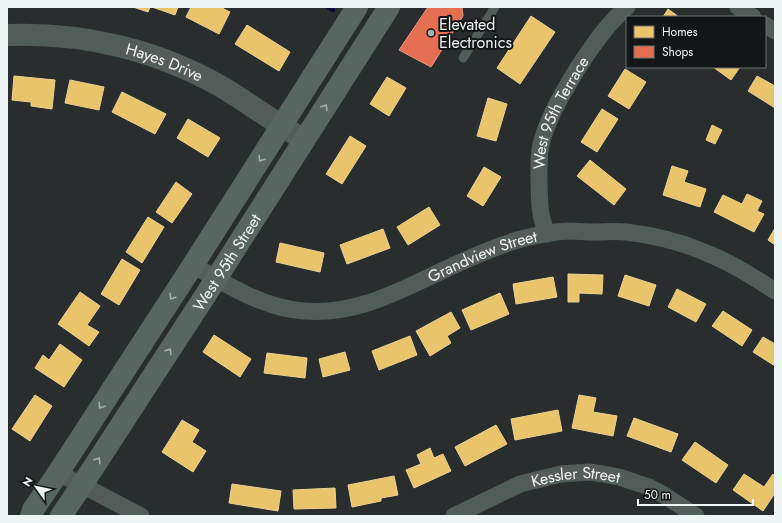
<svg xmlns="http://www.w3.org/2000/svg" width="782" height="523" viewBox="0 0 782 523" font-family="Jost,sans-serif">
<style>
.homes{fill:#e9c46a;stroke:#ebd293}
.shops{fill:#e76f51;stroke:#e99782}
.lines{fill:none;stroke-linecap:round;stroke-linejoin:round}
.stream{stroke:#0e0741;stroke-width:4.5}
.service{stroke:#525d59;stroke-width:9}
.minor{stroke:#525d59;stroke-width:17}
.tertiary{stroke:#525d59;stroke-width:22}
.primary{stroke:#576661;stroke-width:22}
.oneway{stroke:#a3adaa}
.poi-dot{fill:#aaaeae;stroke:#121616;stroke-width:1.5}
.labels{text-anchor:middle;dominant-baseline:central;stroke-width:4;stroke-linejoin:round;paint-order:stroke}
.poi-label{font-size:16px;fill:#eff4f4;stroke:#121616;text-anchor:start}
.street-label{font-size:16px;fill:#eff4f4;stroke:#121616}
</style>
<rect width="100%" height="100%" fill="#292d2d"/>
<g class="homes">
<polygon points="133,7 150,7 148,12"/>
<polygon points="152,7 178,7 175,15"/>
<polygon points="191,7 220,7 230,12 219,34 186,17"/>
<polygon points="668,9 679,17 663,17"/>
<polygon points="531,16 555,32 520,84 497,68"/>
<polygon points="247,25 290,52 279,71 235,44"/>
<polygon points="713,67 740,67 731,80"/>
<polygon points="625,69 646,82 629,109 608,96"/>
<polygon points="14,76 55,80 52,109 31,106 31,102 12,100"/>
<polygon points="757,76 775,86 775,108 748,91"/>
<polygon points="387,77 406,88 389,116 370,104"/>
<polygon points="70,80 104,87 99,110 65,103"/>
<polygon points="122,92 166,114 155,134 112,112"/>
<polygon points="488,98 507,104 496,141 477,136"/>
<polygon points="602,109 618,119 597,152 581,142"/>
<polygon points="188,119 220,138 208,157 177,138"/>
<polygon points="712,125 722,130 715,144 706,140"/>
<polygon points="350,136 366,146 342,184 326,174"/>
<polygon points="590,160 626,189 614,205 577,176"/>
<polygon points="672,166 688,171 684,182 706,189 700,207 663,195"/>
<polygon points="484,167 501,177 483,206 467,196"/>
<polygon points="176,182 192,194 172,223 156,212"/>
<polygon points="747,194 762,201 757,211 764,214 754,232 714,212 723,195 742,204"/>
<polygon points="429,207 440,225 408,245 397,227"/>
<polygon points="148,217 164,227 142,263 126,252"/>
<polygon points="775,228 775,245 768,240"/>
<polygon points="383,229 390,248 347,264 340,245"/>
<polygon points="280,243 324,253 320,272 276,262"/>
<polygon points="122,259 140,270 119,305 101,294"/>
<polygon points="568,274 603,275 602,294 579,293 579,302 568,302"/>
<polygon points="625,275 656,285 649,306 618,296"/>
<polygon points="553,277 557,297 516,304 513,284"/>
<polygon points="677,289 706,304 696,322 668,307"/>
<polygon points="80,292 100,306 87,325 99,332 89,346 58,324"/>
<polygon points="500,293 509,314 471,330 462,310"/>
<polygon points="723,311 752,330 742,346 712,326"/>
<polygon points="451,312 460,328 447,336 451,343 430,356 416,331"/>
<polygon points="214,335 251,359 240,377 203,352"/>
<polygon points="410,336 417,355 379,370 372,351"/>
<polygon points="763,337 775,344 775,366 753,352"/>
<polygon points="60,344 82,360 64,387 35,368 43,355 49,360"/>
<polygon points="345,352 350,370 323,377 319,359"/>
<polygon points="267,353 307,358 305,378 264,373"/>
<polygon points="35,395 52,406 30,441 12,429"/>
<polygon points="579,395 596,398 593,412 617,416 613,436 572,428"/>
<polygon points="558,410 562,431 515,440 511,419"/>
<polygon points="634,418 678,434 671,452 627,436"/>
<polygon points="182,420 199,430 192,442 206,451 193,472 162,452"/>
<polygon points="496,425 507,444 465,466 455,447"/>
<polygon points="695,442 728,465 716,483 682,460"/>
<polygon points="430,448 434,458 443,454 451,471 414,488 406,470 421,464 417,455"/>
<polygon points="744,474 764,487 773,474 775,476 775,493 763,511 733,490"/>
<polygon points="394,476 398,495 381,498 381,501 352,507 348,485"/>
<polygon points="232,484 281,491 278,511 229,503"/>
<polygon points="335,488 336,508 294,509 293,490"/>
</g>
<polygon class="shops" points="428,7 462,7 463,16 431,67 399,50"/>
<g class="lines">
<polyline class="stream" points="328,7 333,10"/>
<polyline class="service" points="463,58 495,7"/>
<g class="minor">
<polyline points="738,7 753,17"/>
<polyline points="765,25 775,31"/>
<path id="s1" d="M547 234C545 227 542 221 541 214 539 202 539 191 539 180 539 166 538 151 543 137 551 112 565 89 579 66 593 45 608 23 627 7"/>
<path id="s2" d="M193 265C227 285 263 308 304 311 358 315 401 290 448 268 472 257 496 246 521 239 533 236 554 232 567 231 576 231 585 232 595 232 605 232 616 231 626 232 651 235 681 242 704 252 730 262 752 276 775 291"/>
<polyline points="58,473 82,485 141,516"/>
<path id="s3" d="M454 516 520 484 561 474 589 472 603 474 619 477 649 487 664 495 696 516"/>
</g>
<path class="tertiary" id="s4" d="M7 35C83 32 157 50 222 87 232 93 241 99 250 105 268 117 286 129 304 140"/>
<g class="primary">
<polyline points="31,516 33,510 58,473 193,265 357,7"/>
<path id="s5" d="M61 516 82 485 216 279 389 7"/>
</g>
</g>
<defs><path id="oneway-chevron" d="M-2-3.5L2.5 0L-2 3.5" fill="none" stroke-width="1.6" stroke-linecap="round" stroke-linejoin="round"/></defs>
<g class="oneway">
<use href="#oneway-chevron" transform="translate(325 107) rotate(-57)"/>
<use href="#oneway-chevron" transform="translate(261 159) rotate(122)"/>
<use href="#oneway-chevron" transform="translate(172 297) rotate(123)"/>
<use href="#oneway-chevron" transform="translate(169 351) rotate(-57)"/>
<use href="#oneway-chevron" transform="translate(101 406) rotate(123)"/>
<use href="#oneway-chevron" transform="translate(98 460) rotate(-57)"/>
</g>
<circle class="poi-dot" cx="431" cy="33" r="4"/>
<g class="labels">
<g class="poi-label">
<text x="439" y="24">Elevated<tspan x="439" dy="18">Electronics</tspan></text>
</g>
<g class="street-label">
<text stroke="none"><textPath href="#s4" startOffset="161">Hayes Drive</textPath></text>
<text stroke="none"><textPath href="#s1" startOffset="127">West 95th Terrace</textPath></text>
<text stroke="none"><textPath href="#s2" startOffset="310">Grandview Street</textPath></text>
<text stroke="none"><textPath href="#s5" startOffset="303">West 95th Street</textPath></text>
<text stroke="none"><textPath href="#s3" startOffset="130">Kessler Street</textPath></text>
</g>
</g>
<rect width="782" height="523" fill="none" stroke="#eff4f4" stroke-width="16"/>
<rect x="626" y="16" width="140" height="52" fill="#121616" stroke="#6a6f6f"/>
<rect x="634" y="26" width="20" height="12" fill="#e9c46a" stroke="#6a6f6f"/>
<text x="662" y="36" font-size="12" fill="#eff4f4">Homes</text>
<rect x="634" y="46" width="20" height="12" fill="#e76f51" stroke="#6a6f6f"/>
<text x="662" y="56" font-size="12" fill="#eff4f4">Shops</text>
<g transform="translate(36 487) rotate(303)" stroke="#121616" stroke-width="3" paint-order="stroke">
<path d="M0-3L7 15L0 10L-7 15Z" fill="#eff4f4"/>
<text y="-6" font-size="11" font-weight="bold" text-anchor="middle" fill="#eff4f4">N</text>
</g>
<path d="M638 499v6h115v-6" fill="none" stroke="#eff4f4" stroke-width="2"/>
<text x="644" y="499" font-size="12" fill="#eff4f4" stroke="#121616" stroke-width="3" paint-order="stroke">50 m</text>
</svg>
